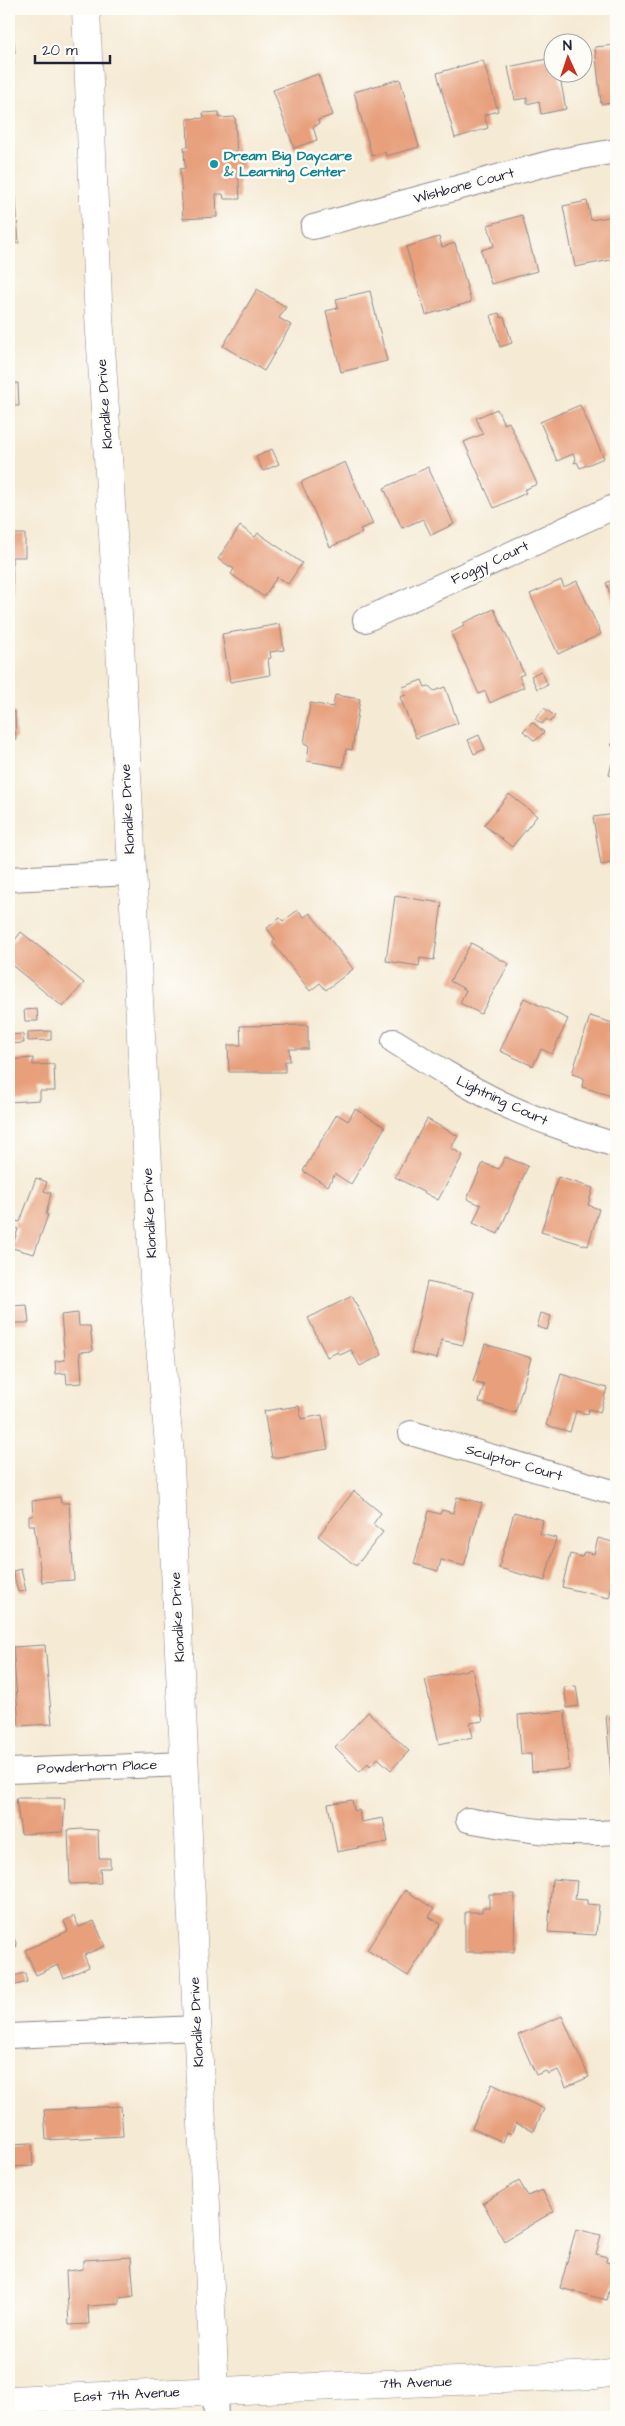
<svg xmlns="http://www.w3.org/2000/svg" width="625" height="2426" viewBox="0 0 625 2426" font-family="'Architects Daughter',sans-serif">
<style>
.building{fill:#e79f7c}
.lines{fill:none;stroke-linecap:round;stroke-linejoin:round}
.minor-casing{stroke:#8c8688;stroke-width:26}
.tertiary-casing{stroke:#8c8688;stroke-width:29}
.secondary-casing{stroke:#8c8688;stroke-width:29}
.minor{stroke:#fff;stroke-width:24}
.tertiary{stroke:#fff;stroke-width:28}
.secondary{stroke:#fff;stroke-width:28}
.culture-dot{fill:#0f9aa8;stroke:#fdfcf7;stroke-width:2}
.labels{text-anchor:middle;dominant-baseline:central;stroke-width:5;stroke-linejoin:round;paint-order:stroke}
.culture-label{font-size:14px;font-weight:bold;fill:#0d838f;stroke:#fdfcf7;text-anchor:start}
.street-label{font-size:14px;fill:#22223b;stroke:#fdfcf7}
</style>
<rect width="100%" height="100%" fill="#fdfcf7"/>
<filter id="ink" filterUnits="userSpaceOnUse"><feTurbulence type="fractalNoise" baseFrequency=".02" numOctaves="2"/><feDisplacementMap in="SourceGraphic" scale="10" xChannelSelector="R" yChannelSelector="G"/><feConvolveMatrix kernelMatrix="1 2 1 2 8 2 1 2 1" color-interpolation-filters="sRGB"/></filter>
<filter id="wash" filterUnits="userSpaceOnUse"><feTurbulence type="fractalNoise" baseFrequency=".0096" numOctaves="4" result="noise"/><feDisplacementMap in="SourceGraphic" scale="20" xChannelSelector="R" yChannelSelector="G"/><feGaussianBlur stdDeviation="1.12" result="paint"/><feColorMatrix in="noise" values="0 0 0 0 0 0 0 0 0 0 0 0 0 0 0 0 0 1.4 0 .05"/><feComposite in="paint" operator="in"/></filter>
<g filter="url(#wash)">
<rect width="100%" height="100%" fill="#f5ead4"/>
<g id="blocks">
<g class="building">
<polygon points="9,16 11,16 15,53 13,53 14,64 9,64"/>
<polygon points="616,45 616,103 601,104 595,47"/>
<polygon points="552,58 552,72 559,72 566,109 541,114 539,101 527,104 527,98 515,100 508,67"/>
<polygon points="483,60 498,111 484,115 488,128 455,138 437,73"/>
<polygon points="318,74 333,115 318,120 319,124 313,127 317,140 294,148 273,90"/>
<polygon points="400,79 419,147 386,156 385,152 372,156 354,92"/>
<polygon points="219,112 219,118 235,117 237,159 243,159 244,169 238,169 240,199 224,199 223,194 216,194 217,217 183,219 180,169 185,168 184,147 188,147 187,119 204,118 203,113"/>
<polygon points="9,187 15,187 19,243 9,244"/>
<polygon points="587,201 591,220 614,216 616,228 616,259 575,267 563,206"/>
<polygon points="522,215 537,271 491,284 481,250 494,246 488,225"/>
<polygon points="439,237 442,247 455,243 471,302 426,315 406,247"/>
<polygon points="257,289 286,307 279,318 291,325 264,371 223,346"/>
<polygon points="370,291 387,361 341,372 326,311 338,308 336,299"/>
<polygon points="499,313 501,318 504,317 512,343 500,347 491,315"/>
<polygon points="18,383 19,406 9,406 9,384"/>
<polygon points="580,405 604,458 580,468 577,462 574,463 576,459 573,454 557,461 540,422"/>
<polygon points="497,409 504,424 509,422 537,484 524,490 526,493 494,508 464,442 483,434 476,418"/>
<polygon points="9,421 11,446 9,446"/>
<polygon points="272,449 279,464 263,471 256,457"/>
<polygon points="345,462 373,524 360,529 362,533 330,547 301,482"/>
<polygon points="428,467 454,524 431,535 423,519 402,528 384,488"/>
<polygon points="9,522 12,522 12,534 25,534 25,557 12,557 13,600 9,600"/>
<polygon points="240,526 255,537 258,533 302,563 288,584 277,577 264,597 231,574 234,569 218,559"/>
<polygon points="616,578 616,608 606,583"/>
<polygon points="561,580 564,587 577,581 601,634 558,654 530,594"/>
<polygon points="494,609 524,674 519,676 524,687 490,703 485,691 479,694 451,633 464,626 463,623"/>
<polygon points="280,624 284,650 270,652 271,658 268,659 270,675 230,682 222,634"/>
<polygon points="541,671 548,685 537,689 531,676"/>
<polygon points="422,680 425,687 429,686 434,691 445,687 458,723 416,738 400,697 406,695 403,687"/>
<polygon points="335,695 360,699 352,750 346,749 343,767 307,761 309,745 304,744 310,703 333,707"/>
<polygon points="544,708 555,716 550,722 546,719 542,724 535,719"/>
<polygon points="9,712 15,712 16,739 9,739"/>
<polygon points="532,722 544,732 535,741 523,731"/>
<polygon points="479,735 485,749 474,754 468,740"/>
<polygon points="616,738 616,748 611,745"/>
<polygon points="612,763 616,764 616,777 609,775"/>
<polygon points="509,794 537,816 512,847 484,825"/>
<polygon points="616,814 616,862 601,865 593,817"/>
<polygon points="395,896 442,903 434,960 420,958 419,966 386,961"/>
<polygon points="298,910 304,917 310,913 353,969 326,990 320,983 310,991 272,942 275,939 267,928 280,918 283,921"/>
<polygon points="21,932 84,983 63,1007 9,963 9,948"/>
<polygon points="471,943 509,964 481,1014 460,1003 466,990 450,981"/>
<polygon points="524,998 568,1019 552,1054 541,1049 533,1066 500,1051"/>
<polygon points="37,1009 38,1021 25,1021 24,1010"/>
<polygon points="590,1016 616,1024 615,1097 582,1087 584,1078 572,1074"/>
<polygon points="308,1025 308,1049 289,1049 290,1061 285,1061 285,1072 229,1072 228,1045 241,1045 240,1026"/>
<polygon points="51,1031 51,1040 28,1041 28,1032"/>
<polygon points="23,1034 24,1043 9,1044 9,1035"/>
<polygon points="33,1058 33,1065 54,1064 55,1091 40,1091 40,1100 9,1102 9,1060"/>
<polygon points="355,1109 385,1127 351,1184 335,1174 328,1186 303,1171 337,1114 348,1121"/>
<polygon points="427,1119 458,1136 451,1148 463,1155 438,1200 395,1177"/>
<polygon points="505,1157 528,1166 498,1234 473,1223 481,1205 467,1199 483,1163 499,1169"/>
<polygon points="558,1177 593,1188 588,1205 599,1209 588,1246 541,1232"/>
<polygon points="36,1178 47,1182 44,1191 51,1193 46,1215 48,1215 34,1254 12,1248 18,1229 14,1227 15,1221 20,1222"/>
<polygon points="615,1223 616,1224 616,1247 611,1246"/>
<polygon points="427,1282 474,1292 463,1345 441,1340 437,1359 411,1353"/>
<polygon points="352,1296 382,1355 360,1366 351,1350 340,1355 338,1352 327,1357 308,1318"/>
<polygon points="27,1305 29,1323 14,1323 12,1306"/>
<polygon points="78,1313 79,1326 90,1326 93,1351 80,1352 82,1383 67,1384 66,1373 56,1374 55,1361 65,1360 61,1315"/>
<polygon points="541,1313 551,1316 547,1330 537,1327"/>
<polygon points="485,1344 531,1358 515,1413 479,1402 484,1385 473,1382"/>
<polygon points="561,1374 607,1388 600,1412 589,1409 588,1414 576,1411 570,1432 546,1425"/>
<polygon points="299,1406 301,1419 322,1415 328,1449 272,1458 264,1411"/>
<polygon points="354,1491 381,1513 373,1524 383,1532 356,1566 318,1536"/>
<polygon points="60,1497 61,1503 69,1503 74,1580 42,1582 34,1525 29,1525 29,1516 33,1516 32,1501"/>
<polygon points="457,1497 482,1503 464,1566 441,1560 438,1571 414,1564 429,1511 440,1514 442,1510 453,1513"/>
<polygon points="514,1512 543,1520 540,1534 556,1538 545,1581 499,1568"/>
<polygon points="598,1538 616,1543 616,1568 609,1598 562,1587 570,1554 582,1557 584,1552 594,1554"/>
<polygon points="21,1569 26,1591 18,1592 13,1571"/>
<polygon points="45,1645 52,1724 19,1726 13,1647"/>
<polygon points="472,1669 483,1721 470,1723 473,1737 439,1744 425,1679"/>
<polygon points="576,1686 579,1706 567,1708 564,1687"/>
<polygon points="565,1711 569,1769 532,1772 531,1754 521,1754 518,1715"/>
<polygon points="368,1712 409,1751 391,1770 378,1758 370,1766 368,1763 360,1772 335,1747"/>
<polygon points="616,1714 616,1785 612,1786 606,1715"/>
<polygon points="16,1798 65,1798 63,1832 21,1834"/>
<polygon points="352,1800 354,1811 359,1810 361,1822 383,1818 388,1842 337,1852 328,1804"/>
<polygon points="82,1829 98,1830 99,1858 110,1858 110,1868 100,1868 101,1883 70,1884 68,1830"/>
<polygon points="552,1879 577,1881 575,1899 587,1900 587,1904 599,1905 596,1935 548,1932"/>
<polygon points="405,1890 434,1909 429,1917 441,1924 408,1976 367,1950"/>
<polygon points="489,1894 515,1894 514,1952 465,1952 465,1912 482,1912 482,1908 489,1908"/>
<polygon points="74,1916 79,1927 94,1921 105,1946 84,1955 89,1967 64,1978 58,1965 36,1975 25,1950 68,1931 64,1921"/>
<polygon points="14,1938 17,1946 9,1949 9,1940"/>
<polygon points="25,1973 27,1982 9,1987 9,1977"/>
<polygon points="562,2016 589,2077 566,2087 558,2070 548,2074 546,2071 536,2075 518,2035"/>
<polygon points="492,2084 544,2109 534,2131 516,2123 511,2134 507,2132 503,2142 472,2128"/>
<polygon points="121,2106 123,2136 46,2140 44,2110"/>
<polygon points="32,2143 33,2166 9,2167 9,2144"/>
<polygon points="519,2181 528,2196 542,2190 554,2211 504,2241 483,2203"/>
<polygon points="576,2229 601,2235 596,2254 607,2257 606,2262 616,2264 607,2300 560,2288"/>
<polygon points="131,2257 134,2296 119,2298 119,2304 88,2306 89,2324 69,2325 66,2271 83,2269 83,2260"/>
</g>
</g>
</g>
<g filter="url(#ink)">
<use href="#blocks" fill-opacity="0" stroke="#8c8688" stroke-width="1"/>
<g class="lines">
<defs>
<g id="minor">
<polyline points="313,227 553,162 616,151"/>
<polyline points="365,620 616,506"/>
<polyline points="9,879 131,873"/>
<path d="M394 1041C429 1063 464 1085 501 1103 538 1121 577 1133 616 1145"/>
<polyline points="411,1433 616,1493"/>
<polyline points="9,1771 185,1764"/>
<path d="M468 1820C522 1830 561 1836 616 1832"/>
<polyline points="9,2036 198,2028"/>
<polyline points="215,2391 216,2417"/>
</g>
<polyline id="tertiary" points="86,9 98,300 120,645 154,1279 169,1445 215,2391"/>
<polyline id="secondary" points="9,2400 596,2375 616,2372"/>
</defs>
<use href="#minor" class="minor-casing"/>
<use href="#tertiary" class="tertiary-casing"/>
<use href="#secondary" class="secondary-casing"/>
<use href="#minor" class="minor"/>
<use href="#tertiary" class="tertiary"/>
<use href="#secondary" class="secondary"/>
</g>
</g>
<circle class="culture-dot" cx="214" cy="164" r="5"/>
<g class="labels">
<g class="culture-label">
<text x="224" y="156">Dream Big Daycare<tspan x="224" dy="16">&amp; Learning Center</tspan></text>
</g>
<g class="street-label">
<text transform="translate(464 186) rotate(-15)">Wishbone Court</text>
<text transform="translate(105 404) rotate(-94)">Klondike Drive</text>
<text transform="translate(490 563) rotate(-25)">Foggy Court</text>
<text transform="translate(128 809) rotate(-93)">Klondike Drive</text>
<text transform="translate(502 1101) rotate(25)">Lightning Court</text>
<text transform="translate(150 1213) rotate(-93)">Klondike Drive</text>
<text transform="translate(514 1463) rotate(16)">Sculptor Court</text>
<text transform="translate(178 1617) rotate(-93)">Klondike Drive</text>
<text transform="translate(97 1767) rotate(-2)">Powderhorn Place</text>
<text transform="translate(197 2022) rotate(-93)">Klondike Drive</text>
<text transform="translate(416 2383) rotate(-2)">7th Avenue</text>
<text transform="translate(127 2395) rotate(-3)">East 7th Avenue</text>
</g>
</g>
<rect width="625" height="2426" fill="none" stroke="#fdfcf7" stroke-width="30"/>
<g transform="translate(568 58) rotate(357)"><circle r="24" fill="#fdfcf7" stroke="#a5a5ac"/>
<path d="M0-4L9 19L0 12L-9 19Z" fill="#c8321e"/>
<text y="-8" font-size="14" font-weight="bold" text-anchor="middle" fill="#22223b">N</text>
</g>
<path d="M35 55v8h75v-8" fill="none" stroke="#22223b" stroke-width="2.5"/>
<text x="42" y="55" font-size="15" fill="#22223b" stroke="#fdfcf7" stroke-width="4" paint-order="stroke">20 m</text>
</svg>
